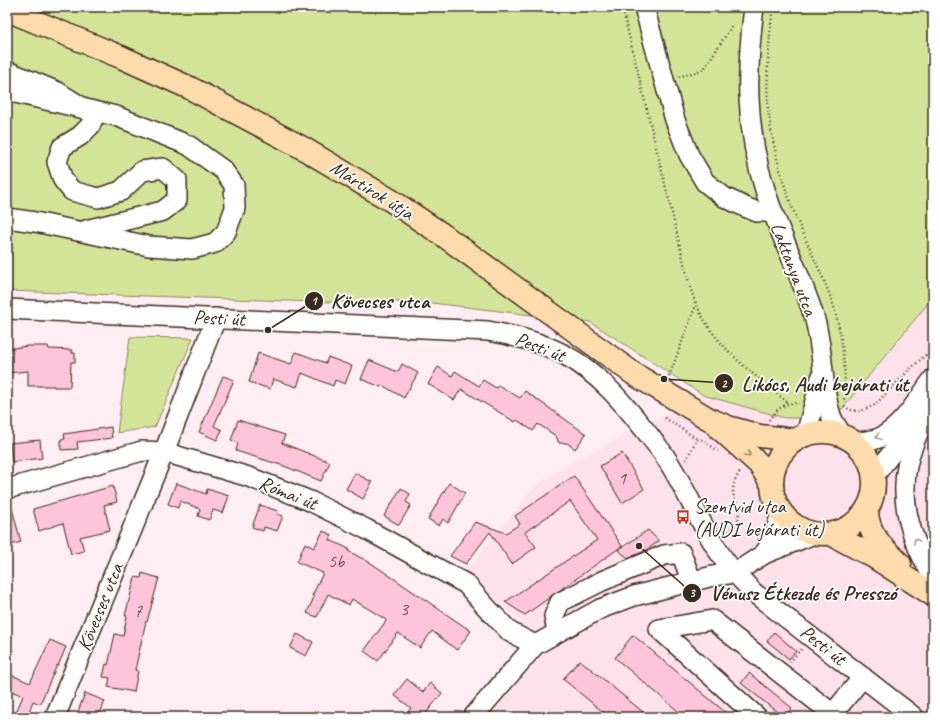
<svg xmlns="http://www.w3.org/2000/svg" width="940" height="724" viewBox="0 0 940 724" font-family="Caveat,sans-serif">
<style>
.built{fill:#ffe1ec}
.green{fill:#d3e498;stroke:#87875b}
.building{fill:#fec4d9;stroke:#3b2a1e}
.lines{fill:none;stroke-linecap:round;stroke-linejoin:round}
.minor-casing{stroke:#3b2a1e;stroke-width:22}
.major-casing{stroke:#3b2a1e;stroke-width:25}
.path{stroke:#3b2a1e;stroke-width:2.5;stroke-dasharray:1 3;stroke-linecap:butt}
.minor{stroke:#fff;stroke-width:19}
.major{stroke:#fedbac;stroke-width:22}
.oneway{stroke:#a79f9a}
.oneway2{stroke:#9c8265}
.labels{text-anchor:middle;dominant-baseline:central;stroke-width:3.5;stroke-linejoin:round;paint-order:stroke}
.number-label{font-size:18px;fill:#6c504d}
.street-label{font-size:20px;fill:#3b2a1e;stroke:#fff}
.poi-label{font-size:20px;fill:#3b2a1e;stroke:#fff;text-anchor:start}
.leader{fill:none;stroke:#3b2a1e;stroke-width:1.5}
.callout-dot{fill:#3b2a1e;stroke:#fff;stroke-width:1.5}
.mark-label{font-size:12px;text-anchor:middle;font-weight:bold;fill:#fff}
.callout-label{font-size:21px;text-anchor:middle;font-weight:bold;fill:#3b2a1e;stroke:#fff;stroke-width:3.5;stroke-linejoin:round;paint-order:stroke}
</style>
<rect width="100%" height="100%" fill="#ffedf4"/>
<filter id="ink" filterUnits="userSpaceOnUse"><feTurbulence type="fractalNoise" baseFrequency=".025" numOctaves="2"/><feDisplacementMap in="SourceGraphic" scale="8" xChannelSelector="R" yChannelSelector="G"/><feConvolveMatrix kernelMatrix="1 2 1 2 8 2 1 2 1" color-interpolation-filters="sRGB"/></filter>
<g filter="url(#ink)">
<polygon class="built" points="933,297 933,717 489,717 549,647 464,573 535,486 569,464 703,395 785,418 842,409"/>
<g class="green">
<polygon points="7,7 933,7 933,297 842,409 832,418 785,418 703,395 590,322 424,302 317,302 7,291"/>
<polygon points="130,337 193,338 155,427 117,433"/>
</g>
<g class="building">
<polygon points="27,346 48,346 49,349 72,350 72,353 75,353 75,362 71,362 70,387 54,387 54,386 28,386 28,371 7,373 7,349"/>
<polygon points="296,352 326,363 328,357 352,366 345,384 335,380 333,386 302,373 297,387 273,379 270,389 249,382 258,353 291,364"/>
<polygon points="369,360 398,372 402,364 418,373 404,398 382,385 381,387 361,379"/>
<polygon points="438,367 452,376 455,371 479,386 483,380 496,388 498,385 520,398 525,391 586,434 575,449 567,443 559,443 556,436 538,424 533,431 517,420 515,422 461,389 454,400 428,384"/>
<polygon points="223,376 234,380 214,426 222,430 217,440 199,432"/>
<polygon points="238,420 285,435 282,443 330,462 321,481 284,466 236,451 238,443 231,440"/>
<polygon points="111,427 112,438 77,442 78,449 61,450 61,439 65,439 64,434"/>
<polygon points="40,440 42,458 12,462 10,443"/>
<polygon points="622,453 644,489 622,503 600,466"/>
<polygon points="355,473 372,482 363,499 346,489"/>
<polygon points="574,476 622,546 525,615 505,602 597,540 570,501 525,532 536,547 512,564 490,532 466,564 450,556 475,522 506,533 520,524 515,516"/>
<polygon points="176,483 206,494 207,489 229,496 223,513 213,510 209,520 198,516 200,509 180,501 178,508 168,504"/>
<polygon points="449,483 465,493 448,523 443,519 439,526 428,519"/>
<polygon points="113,486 117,502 104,505 110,530 80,537 84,551 71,554 63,523 39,531 33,509"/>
<polygon points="401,488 410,494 406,502 411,505 399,525 384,516"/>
<polygon points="10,501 21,542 7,546 7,502"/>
<polygon points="260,505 278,511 277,514 283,516 277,531 264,527 263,531 252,527"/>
<polygon points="648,530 659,541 645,551 628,558 618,550"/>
<polygon points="323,531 332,535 330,540 349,549 348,551 371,563 471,631 457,650 432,631 420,648 398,633 378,661 364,651 386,621 385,619 352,599 349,605 328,594 317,617 307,613 314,597 312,596 323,573 297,562 305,543 314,548"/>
<polygon points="142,573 159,578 147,622 146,621 135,670 138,671 134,692 108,687 110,678 103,677 106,664 108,665 115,634 123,636 127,616 125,616 135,577 141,578"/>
<polygon points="774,632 796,651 789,659 767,641"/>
<polygon points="297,634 313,642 306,656 290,648"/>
<polygon points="633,635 731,717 685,717 615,658"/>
<polygon points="50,640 66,647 58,666 57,665 40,704 33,701 27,717 14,717 23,696 7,689 7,673 30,683"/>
<polygon points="580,660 649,717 609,717 563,679"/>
<polygon points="749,673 792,708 785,717 783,717 741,683"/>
<polygon points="407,679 423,692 430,683 442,693 423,717 404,717 411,708 394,695"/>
<polygon points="85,693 105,701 99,717 76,717"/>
</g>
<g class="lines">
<defs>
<g id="minor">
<polyline points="644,7 675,120 689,155 705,182 724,197 745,207 757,212 772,212"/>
<path d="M754 7C746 72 745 129 766 193 780 236 802 276 815 320 821 342 822 366 825 389 827 398 828 409 832 418 835 425 839 430 843 436"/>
<polyline points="7,71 58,92 85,109 116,116 188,145 223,170 234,185 235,208 226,232 215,243 192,249 149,246 35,222 7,218"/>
<polyline points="7,91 85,109 94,117 90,126 80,136 62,147 57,162 63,180 72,191 98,198 121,191 142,171 163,168 177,180 177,200 163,211 86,230"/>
<path d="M7 309 488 331C515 336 541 342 565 355 599 373 625 405 648 434 654 442 661 450 666 458 687 490 701 527 723 558 732 571 743 581 753 592L914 717"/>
<path d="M933 404C928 416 920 428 915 440 895 487 907 534 933 576"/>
<polyline points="806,435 821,378"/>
<path d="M855 443C863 441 872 441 879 438 901 429 919 398 933 379"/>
<polyline points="874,476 917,420"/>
<polyline points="7,489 142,451 164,452 249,477 310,501 366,529 466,584 487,608 510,632 535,645"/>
<polyline points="764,554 773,540 781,513"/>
<polyline points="557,632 554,616 560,602 602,581 664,555 681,553 692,582"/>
<polyline points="55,717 164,452 216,318"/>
<polyline points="473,717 535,645 600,609 634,596 713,576 735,573 764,554 814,534"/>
<polyline points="757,717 659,629 712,620 833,714"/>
<polyline points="830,717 863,677"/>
</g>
<g id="major">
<polyline points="7,10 121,57 190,88 301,147 392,201 443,235 634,374 709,419 728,427 760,436 796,440"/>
<polyline points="717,426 759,464 772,484"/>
<circle cx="823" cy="483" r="51"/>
<path d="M867 510C867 534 884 549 900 564"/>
<polyline points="831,534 874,557 933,595"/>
</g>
</defs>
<use href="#minor" class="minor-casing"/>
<use href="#major" class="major-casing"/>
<g class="path">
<path d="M622 7 686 271C689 283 692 295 697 306 716 348 754 374 788 403"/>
<path d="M773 7C769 40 765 83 769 116 773 145 780 174 790 201 801 233 817 262 829 293 841 323 847 370 844 401"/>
<polyline points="679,77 704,69 733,24"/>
<polyline points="669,376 696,305"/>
<polyline points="844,406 850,410 861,411 875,405 910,369 929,352 933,351"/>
<polyline points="665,418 697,439"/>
<path d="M769 420C777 409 785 402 799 403"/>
<polyline points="686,460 697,439 703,440 718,451"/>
<path d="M725 534C735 527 742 518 737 505 735 500 733 496 733 490 733 483 737 476 741 470"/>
<polyline points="790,662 802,648"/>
</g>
<use href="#minor" class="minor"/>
<use href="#major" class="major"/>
</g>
<defs><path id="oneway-chevron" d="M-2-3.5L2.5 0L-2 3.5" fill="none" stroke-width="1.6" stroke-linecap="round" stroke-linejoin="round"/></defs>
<g class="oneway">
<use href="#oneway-chevron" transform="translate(878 437) rotate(160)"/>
<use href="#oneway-chevron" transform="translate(916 541) rotate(-114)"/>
</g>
<use class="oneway2" href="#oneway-chevron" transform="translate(748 454) rotate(43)"/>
</g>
<defs>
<symbol id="bus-bare" viewBox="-9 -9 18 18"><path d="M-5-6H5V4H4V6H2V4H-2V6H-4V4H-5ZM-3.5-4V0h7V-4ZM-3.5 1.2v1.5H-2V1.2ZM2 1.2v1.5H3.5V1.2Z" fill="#c8321e" stroke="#fff" stroke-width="2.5" paint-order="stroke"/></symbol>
</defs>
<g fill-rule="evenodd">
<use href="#bus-bare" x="673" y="507" width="20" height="20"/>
</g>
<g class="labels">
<g class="number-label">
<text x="622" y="478">1</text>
<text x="336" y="561">5b</text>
<text x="404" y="609">3</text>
<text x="138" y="611">7</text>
</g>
<g class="street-label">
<text transform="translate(372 190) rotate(32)">Mártírok útja</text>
<text transform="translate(794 269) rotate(69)">Laktanya utca</text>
<text transform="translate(219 318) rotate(3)">Pesti út</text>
<text transform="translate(540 347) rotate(21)">Pesti út</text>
<text transform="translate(288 493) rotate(22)">Római út</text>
<text transform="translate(100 607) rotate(-68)">Kövecses utca</text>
<text transform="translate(823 645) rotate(38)">Pesti út</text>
</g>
<g class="poi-label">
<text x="694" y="506">Szentvid utca<tspan x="694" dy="23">(AUDI bejárati út)</tspan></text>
</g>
</g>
<path class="leader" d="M268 330L314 301M664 379L724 383M639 546L692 593"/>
<g class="callout-dot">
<circle cx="268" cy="330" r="4"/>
<circle cx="664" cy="379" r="4"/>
<circle cx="639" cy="546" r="4"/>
<circle cx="314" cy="301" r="10"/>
<circle cx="724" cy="383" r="10"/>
<circle cx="692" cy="593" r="10"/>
</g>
<g class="mark-label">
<text x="314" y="305">1</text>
<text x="724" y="388">2</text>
<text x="692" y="597">3</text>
</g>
<g class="callout-label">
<text x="380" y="308">Kövecses utca</text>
<text x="825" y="391">Likócs, Audi bejárati út</text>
<text x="803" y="600">Vénusz Étkezde és Presszó</text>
</g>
<rect width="940" height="724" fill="none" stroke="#fff" stroke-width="24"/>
<rect x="12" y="12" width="916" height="700" fill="none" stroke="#3b2a1e" stroke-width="1.5" filter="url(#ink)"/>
</svg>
